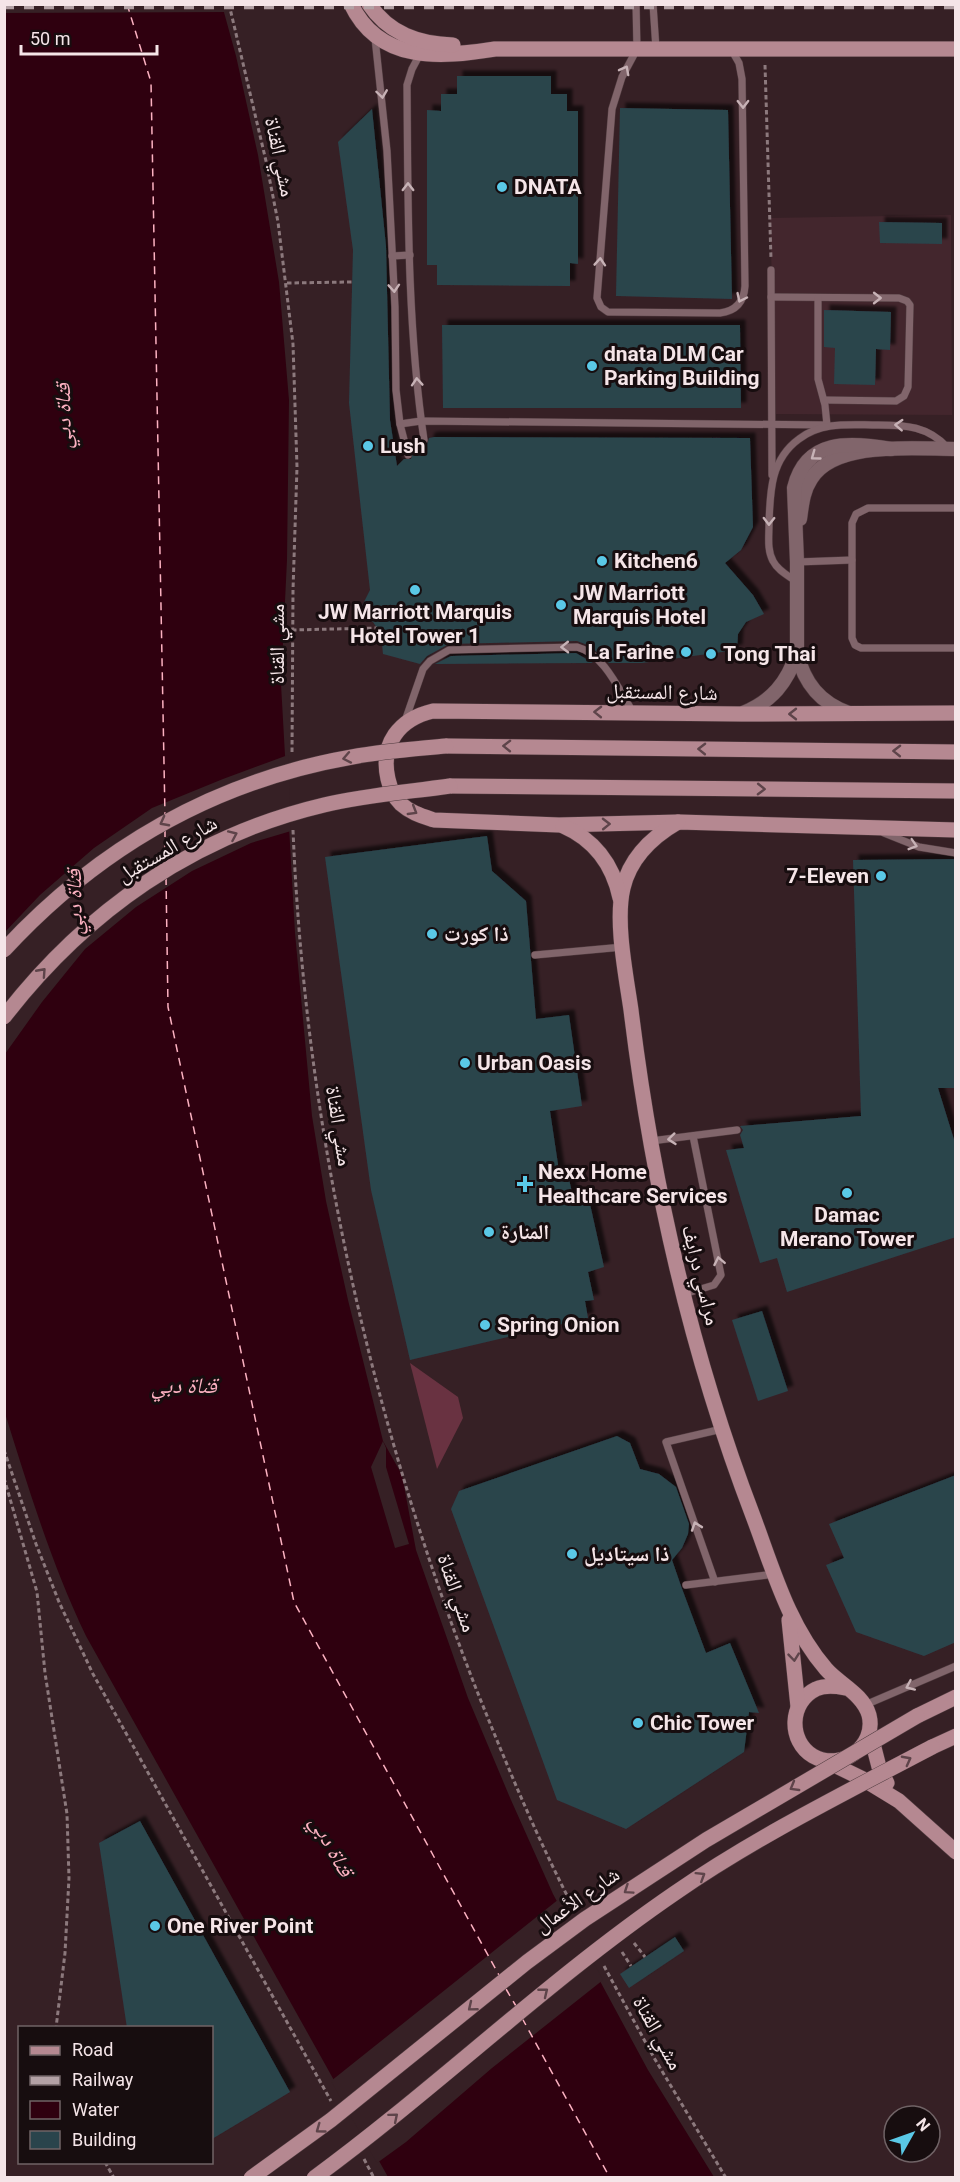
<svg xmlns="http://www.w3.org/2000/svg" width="960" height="2182" viewBox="0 0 960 2182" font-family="Roboto,'Noto Naskh Arabic',sans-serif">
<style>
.built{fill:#43262d}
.green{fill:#693241}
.water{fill:#2f000f}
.pier{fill:#362025}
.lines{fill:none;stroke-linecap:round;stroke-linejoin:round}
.ferry{stroke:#fcb1c1;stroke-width:1.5;stroke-dasharray:8 6;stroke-linecap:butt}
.building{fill:#2a444c;filter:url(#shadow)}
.lane-casing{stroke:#513c40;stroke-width:8}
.street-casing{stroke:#513c40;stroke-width:15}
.secondary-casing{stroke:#513c40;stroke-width:16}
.path{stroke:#8c797d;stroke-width:3;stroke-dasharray:4.5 3;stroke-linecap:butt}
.lane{stroke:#81656b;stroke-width:7}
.street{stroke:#81656b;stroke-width:14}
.secondary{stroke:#b58891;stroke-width:15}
.rail{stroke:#b3a1a5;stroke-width:4.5;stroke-dasharray:10 10;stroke-linecap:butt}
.secondary-bridge-casing{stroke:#513c40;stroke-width:16;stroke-linecap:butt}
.secondary-bridge{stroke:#b58891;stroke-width:15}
.oneway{stroke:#c7b2b6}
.oneway2{stroke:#5e444a}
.poi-dot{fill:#5ac8e6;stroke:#170d0f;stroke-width:2}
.labels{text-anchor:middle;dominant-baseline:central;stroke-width:6;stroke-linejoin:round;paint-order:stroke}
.street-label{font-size:21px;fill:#f5e5e8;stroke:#170d0f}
.poi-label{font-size:21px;font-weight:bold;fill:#f5e5e8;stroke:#170d0f;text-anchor:start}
.water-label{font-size:22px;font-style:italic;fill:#fcb1c1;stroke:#170d0f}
</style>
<defs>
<filter id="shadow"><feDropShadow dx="5.5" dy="-5.5" stdDeviation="1.5" flood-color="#0009"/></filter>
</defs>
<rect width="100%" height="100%" fill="#362025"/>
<polygon class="built" points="951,215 952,415 776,414 770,218"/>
<polygon class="green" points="410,1363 458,1397 463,1418 437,1469"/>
<path class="water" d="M4 5H222L236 56 258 155 279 282 289 400 287 560 281 684 295 933 312 1116 326 1201 348 1300 383 1441 402 1475 416 1550 468 1698 511 1800 553 1894 648 2070 714 2177H388L86 1636C51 1563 28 1487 4 1410Z"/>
<g class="pier">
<polygon points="5,4 225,4 227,12 5,13"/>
<polygon points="288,755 291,831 251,843 192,871 136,907 85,949 42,1002 5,1054 5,932 40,895 94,848 152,808 223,779"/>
<polygon points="383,1441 386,1448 386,1467 409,1544 395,1548 371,1467"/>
<polygon points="559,1899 603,1980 492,2068 406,2142 377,2163 331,2081"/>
</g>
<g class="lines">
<g class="ferry">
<polyline points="127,4 151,82 165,816"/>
<polyline points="165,829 165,864"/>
<polyline points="166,877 168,1007 294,1602 500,1977"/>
<polyline points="506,1989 516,2006"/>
<polyline points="522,2018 610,2178"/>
</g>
</g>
<g class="building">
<polygon points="457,76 551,76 551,94 567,94 567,111 578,111 578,264 570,263 570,286 437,285 437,265 427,265 427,110 441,111 441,94 457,94"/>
<polygon points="620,108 728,110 732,299 616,296"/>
<polygon points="372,109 386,246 390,420 397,466 404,459 411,459 413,451 420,444 427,445 429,438 434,437 750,438 753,527 741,550 725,563 753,595 764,614 746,622 738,634 737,650 642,663 609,663 590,646 577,641 449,644 427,656 420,664 383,654 381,634 373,622 357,616 370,590 349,403 353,250 338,142"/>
<polygon points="879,222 942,223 942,244 880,243"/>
<polygon points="824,310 891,312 890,350 876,349 875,385 834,384 835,348 824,347"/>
<polygon points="442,325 740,325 741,408 443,408"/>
<polygon points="576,653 593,663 435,664 451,656"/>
<polygon points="487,836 492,871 526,901 536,1019 569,1015 582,1106 550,1111 559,1171 567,1170 573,1197 588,1195 604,1267 588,1272 594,1300 585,1301 588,1318 410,1360 371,1190 325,857"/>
<polygon points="956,859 956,1088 938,1088 956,1146 956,1237 787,1292 777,1258 760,1263 726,1150 744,1148 740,1135 743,1130 740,1126 861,1116 853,860"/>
<polygon points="762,1311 788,1391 758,1401 732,1320"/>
<polygon points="617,1436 630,1443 640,1469 659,1474 676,1487 689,1524 688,1534 682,1548 672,1560 681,1586 706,1653 730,1643 759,1713 749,1712 744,1752 626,1829 557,1800 451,1509 459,1491"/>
<polygon points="956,1475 956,1642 924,1656 856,1632 826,1565 844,1558 829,1524"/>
<polygon points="140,1821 290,2092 212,2139 212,2028 127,2028 99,1843"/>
<polygon points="675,1937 684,1951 629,1988 620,1974"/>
</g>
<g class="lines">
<defs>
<g id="lane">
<path d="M636 4 637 49 622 77 612 109 597 298 601 307 608 312 720 313C736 311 744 302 745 286L742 79 739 63 731 49"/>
<polyline points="653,4 656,49"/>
<polyline points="375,38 387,151 395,307 396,390 400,424 408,455"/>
<path d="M420 54 412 69 407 85C408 202 407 325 424 440"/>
<polyline points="392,256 410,255"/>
<polyline points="771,270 772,475"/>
<polyline points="771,297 899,298 907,301 910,305 908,387 904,396 896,401 824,400"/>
<polyline points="400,424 421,421 827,425 825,405 818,379 818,298"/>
<polyline points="956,508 868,508 856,514 852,523 852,638 855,645 861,648 956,648"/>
<polyline points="797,562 852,560"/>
<path d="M797 582C789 576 778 571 773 561 767 550 769 537 769 525 770 493 770 460 799 439 822 421 850 425 878 425 906 425 928 426 948 448"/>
<path d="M405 721 423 669 430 661 449 650 577 647C604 654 619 690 633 712"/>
<polyline points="884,833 919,847 956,853"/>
<polyline points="535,955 623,947"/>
<polyline points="651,1141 737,1130"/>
<polyline points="684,1294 714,1285 721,1275 693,1136"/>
<polyline points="715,1582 666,1442 722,1429"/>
<polyline points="686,1585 775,1574"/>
<polyline points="865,1705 956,1666"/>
</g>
<g id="street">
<path d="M800 519C802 505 803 491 811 479 835 440 915 449 956 449"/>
<path d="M743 713C772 701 787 683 797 653"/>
<path d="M849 713C820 703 804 683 797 653V562L794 488C806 438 851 442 891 449"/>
</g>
<g id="secondary">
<path d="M351 4C379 63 440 58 495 49H956"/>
<path d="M369 4C389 34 419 44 453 45"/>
<path d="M956 713 741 714 433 711C399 719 380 744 388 779 390 788 395 798 401 804 411 813 422 816 434 820L559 825 679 822 956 830"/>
<polyline points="446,746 956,752"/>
<polyline points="450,786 956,791"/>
<path d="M678 822C652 837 630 858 623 888 615 922 626 975 631 1010 652 1182 691 1354 753 1516 773 1569 788 1625 826 1669 839 1684 863 1694 869 1715 877 1746 841 1772 813 1756 788 1741 789 1702 816 1689 825 1685 835 1686 845 1688"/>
<path d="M563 826C595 840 613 865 620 898"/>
<polyline points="789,1620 798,1707"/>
<polyline points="917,1716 956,1697"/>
<polyline points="870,1732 879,1767 887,1783"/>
<polyline points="932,1747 956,1736"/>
<polyline points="826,1761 863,1779 899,1801 956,1852"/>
</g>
</defs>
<use href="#lane" class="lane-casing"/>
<use href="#street" class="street-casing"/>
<use href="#secondary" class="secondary-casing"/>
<g class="path">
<polyline points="229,4 266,161 278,222 293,344 297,467 293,590 292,754"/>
<polyline points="765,65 771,259"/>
<polyline points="287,283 352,282"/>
<polyline points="292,630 377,628"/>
<path d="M293 830C305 1123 369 1413 475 1686 505 1761 536 1836 573 1907"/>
<polyline points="4,1450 36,1544 59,1602 93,1674 331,2101"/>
<polyline points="4,1478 37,1592 45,1673 67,1814 69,1878 65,1953 56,2028"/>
<polyline points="634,1943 645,1957"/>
<polyline points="622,1952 631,1966"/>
<polyline points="604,1966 653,2056 726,2178"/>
<polyline points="364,2159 374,2178"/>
<polyline points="105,2162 114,2178"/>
</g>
<use href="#lane" class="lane"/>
<use href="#street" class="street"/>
<use href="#secondary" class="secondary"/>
<polyline class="rail" points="4,7 956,7"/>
<defs>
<g id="secondary-bridge">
<path d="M4 950C98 848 215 781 352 757 383 751 415 749 446 746"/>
<path d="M4 1017C86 911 193 836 324 805 365 795 408 792 450 786"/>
<polyline points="251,2178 331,2120 527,1962 585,1919 706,1840 917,1716"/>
<path d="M314 2178C438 2087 548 1980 675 1893 756 1837 845 1793 932 1747"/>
</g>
</defs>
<use href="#secondary-bridge" class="secondary-bridge-casing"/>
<use href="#secondary-bridge" class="secondary-bridge"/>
</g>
<defs><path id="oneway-chevron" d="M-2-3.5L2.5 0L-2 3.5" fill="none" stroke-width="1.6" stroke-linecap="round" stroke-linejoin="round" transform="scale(1.5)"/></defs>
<g class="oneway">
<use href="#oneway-chevron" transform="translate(625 70) rotate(-62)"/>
<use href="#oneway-chevron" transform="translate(382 94) rotate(82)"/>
<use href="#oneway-chevron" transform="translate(743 104) rotate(89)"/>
<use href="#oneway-chevron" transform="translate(408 187) rotate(-90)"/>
<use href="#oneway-chevron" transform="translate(600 262) rotate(-86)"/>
<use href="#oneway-chevron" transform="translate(394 288) rotate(86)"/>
<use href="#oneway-chevron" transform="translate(741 298) rotate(115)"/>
<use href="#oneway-chevron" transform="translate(877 298)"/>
<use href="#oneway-chevron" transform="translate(417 382) rotate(-94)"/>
<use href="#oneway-chevron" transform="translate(899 425) rotate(-177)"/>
<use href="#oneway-chevron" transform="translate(815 456) rotate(144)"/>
<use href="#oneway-chevron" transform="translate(769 521) rotate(91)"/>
<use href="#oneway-chevron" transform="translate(565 647) rotate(179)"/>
<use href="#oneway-chevron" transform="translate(913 845) rotate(17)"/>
<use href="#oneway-chevron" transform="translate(672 1139) rotate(174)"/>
<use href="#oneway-chevron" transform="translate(719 1261) rotate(-101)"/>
<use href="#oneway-chevron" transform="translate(696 1526) rotate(-109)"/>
<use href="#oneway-chevron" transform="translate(910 1686) rotate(156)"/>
</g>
<g class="oneway2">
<use href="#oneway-chevron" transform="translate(598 712) rotate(-179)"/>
<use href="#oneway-chevron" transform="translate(793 714) rotate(180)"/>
<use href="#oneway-chevron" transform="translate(507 746) rotate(-179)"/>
<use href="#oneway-chevron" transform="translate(702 749) rotate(-179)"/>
<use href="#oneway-chevron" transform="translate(897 751) rotate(-179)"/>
<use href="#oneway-chevron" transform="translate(347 758) rotate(169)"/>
<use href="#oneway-chevron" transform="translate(761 789) rotate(1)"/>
<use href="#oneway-chevron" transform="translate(413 811) rotate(31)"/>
<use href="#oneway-chevron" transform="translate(164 822) rotate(152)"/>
<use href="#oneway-chevron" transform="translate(606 824) rotate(-1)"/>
<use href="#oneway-chevron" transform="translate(233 835) rotate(-24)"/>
<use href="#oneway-chevron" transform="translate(42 972) rotate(-48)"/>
<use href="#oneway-chevron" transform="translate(794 1657) rotate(84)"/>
<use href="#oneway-chevron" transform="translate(907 1760) rotate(-28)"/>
<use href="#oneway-chevron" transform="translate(794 1787) rotate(150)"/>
<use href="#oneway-chevron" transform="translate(701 1876) rotate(-32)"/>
<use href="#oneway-chevron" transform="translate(628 1890) rotate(146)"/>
<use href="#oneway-chevron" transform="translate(544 1992) rotate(-39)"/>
<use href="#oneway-chevron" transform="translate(472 2007) rotate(141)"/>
<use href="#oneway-chevron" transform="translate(394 2117) rotate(-40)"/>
<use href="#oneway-chevron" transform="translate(320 2129) rotate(144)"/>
</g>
<g class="poi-dot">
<circle cx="502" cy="187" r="6"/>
<circle cx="592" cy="366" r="6"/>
<circle cx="368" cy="446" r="6"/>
<circle cx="602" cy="561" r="6"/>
<circle cx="415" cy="590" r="6"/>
<circle cx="561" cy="605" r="6"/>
<circle cx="686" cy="652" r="6"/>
<circle cx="711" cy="654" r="6"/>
<circle cx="881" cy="876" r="6"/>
<circle cx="432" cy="934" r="6"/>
<circle cx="465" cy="1063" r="6"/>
<path d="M522 1175h6v6h6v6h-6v6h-6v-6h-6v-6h6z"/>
<circle cx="847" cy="1193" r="6"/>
<circle cx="489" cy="1232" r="6"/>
<circle cx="485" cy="1325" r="6"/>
<circle cx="572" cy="1554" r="6"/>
<circle cx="638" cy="1723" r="6"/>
<circle cx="155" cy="1926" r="6"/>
</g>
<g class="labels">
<g class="street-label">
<text transform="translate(280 157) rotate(78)">مشي القناة</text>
<text transform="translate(277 644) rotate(-90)">مشي القناة</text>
<text transform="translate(662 692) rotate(1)">شارع المستقبل</text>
<text transform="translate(167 849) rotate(-30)">شارع المستقبل</text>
<text transform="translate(339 1126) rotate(81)">مشي القناة</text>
<text transform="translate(701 1275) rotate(76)">مراسي درايف</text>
<text transform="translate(457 1593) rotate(71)">مشي القناة</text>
<text transform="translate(577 1900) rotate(-35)">شارع الأعمال</text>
<text transform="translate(658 2033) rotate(61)">مشي القناة</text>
</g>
<g class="poi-label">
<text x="514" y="187">DNATA</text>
<text x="604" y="354">dnata DLM Car<tspan x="604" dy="24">Parking Building</tspan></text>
<text x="380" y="446">Lush</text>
<text x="614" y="561">Kitchen6</text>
<text x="573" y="593">JW Marriott<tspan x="573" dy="24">Marquis Hotel</tspan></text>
<text x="415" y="612" text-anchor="middle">JW Marriott Marquis<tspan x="415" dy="24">Hotel Tower 1</tspan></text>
<text x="674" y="652" text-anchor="end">La Farine</text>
<text x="723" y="654">Tong Thai</text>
<text x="869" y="876" text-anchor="end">7-Eleven</text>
<text x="444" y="934">ذا كورت</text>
<text x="477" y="1063">Urban Oasis</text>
<text x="538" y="1172">Nexx Home<tspan x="538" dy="24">Healthcare Services</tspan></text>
<text x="847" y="1215" text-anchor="middle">Damac<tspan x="847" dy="24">Merano Tower</tspan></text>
<text x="501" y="1232">المنارة</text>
<text x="497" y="1325">Spring Onion</text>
<text x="584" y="1554">ذا سيتاديل</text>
<text x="650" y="1723">Chic Tower</text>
<text x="167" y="1926">One River Point</text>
</g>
<g class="water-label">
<text transform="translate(63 416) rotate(-91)">قناة دبي</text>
<text transform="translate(74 902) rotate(-91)">قناة دبي</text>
<text x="184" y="1385">قناة دبي</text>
<text transform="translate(332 1846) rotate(61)">قناة دبي</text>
</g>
</g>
<rect width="960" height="2182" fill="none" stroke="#f5e5e8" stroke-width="12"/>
<rect x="18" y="2026" width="195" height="138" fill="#170d0f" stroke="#706366" stroke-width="1.5"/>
<rect x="30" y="2046" width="30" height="9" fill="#b58891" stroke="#706366" stroke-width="1.5"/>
<text x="72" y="2056" font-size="18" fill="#f5e5e8">Road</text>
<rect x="30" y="2076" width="30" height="9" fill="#b3a1a5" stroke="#706366" stroke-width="1.5"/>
<text x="72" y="2086" font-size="18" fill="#f5e5e8">Railway</text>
<rect x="30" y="2101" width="30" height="18" fill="#2f000f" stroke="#706366" stroke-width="1.5"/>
<text x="72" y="2116" font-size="18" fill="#f5e5e8">Water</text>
<rect x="30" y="2131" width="30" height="18" fill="#2a444c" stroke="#706366" stroke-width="1.5"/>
<text x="72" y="2146" font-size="18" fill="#f5e5e8">Building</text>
<g transform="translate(912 2134) rotate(50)"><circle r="28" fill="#170d0f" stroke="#706366" stroke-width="1.5"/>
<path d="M0-4.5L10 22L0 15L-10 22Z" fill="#5ac8e6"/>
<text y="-9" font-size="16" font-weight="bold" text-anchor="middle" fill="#f5e5e8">N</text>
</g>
<path d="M21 45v9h136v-9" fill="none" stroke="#f5e5e8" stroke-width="3"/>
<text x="30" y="45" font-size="18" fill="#f5e5e8" stroke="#170d0f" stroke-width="4.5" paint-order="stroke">50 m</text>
</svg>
